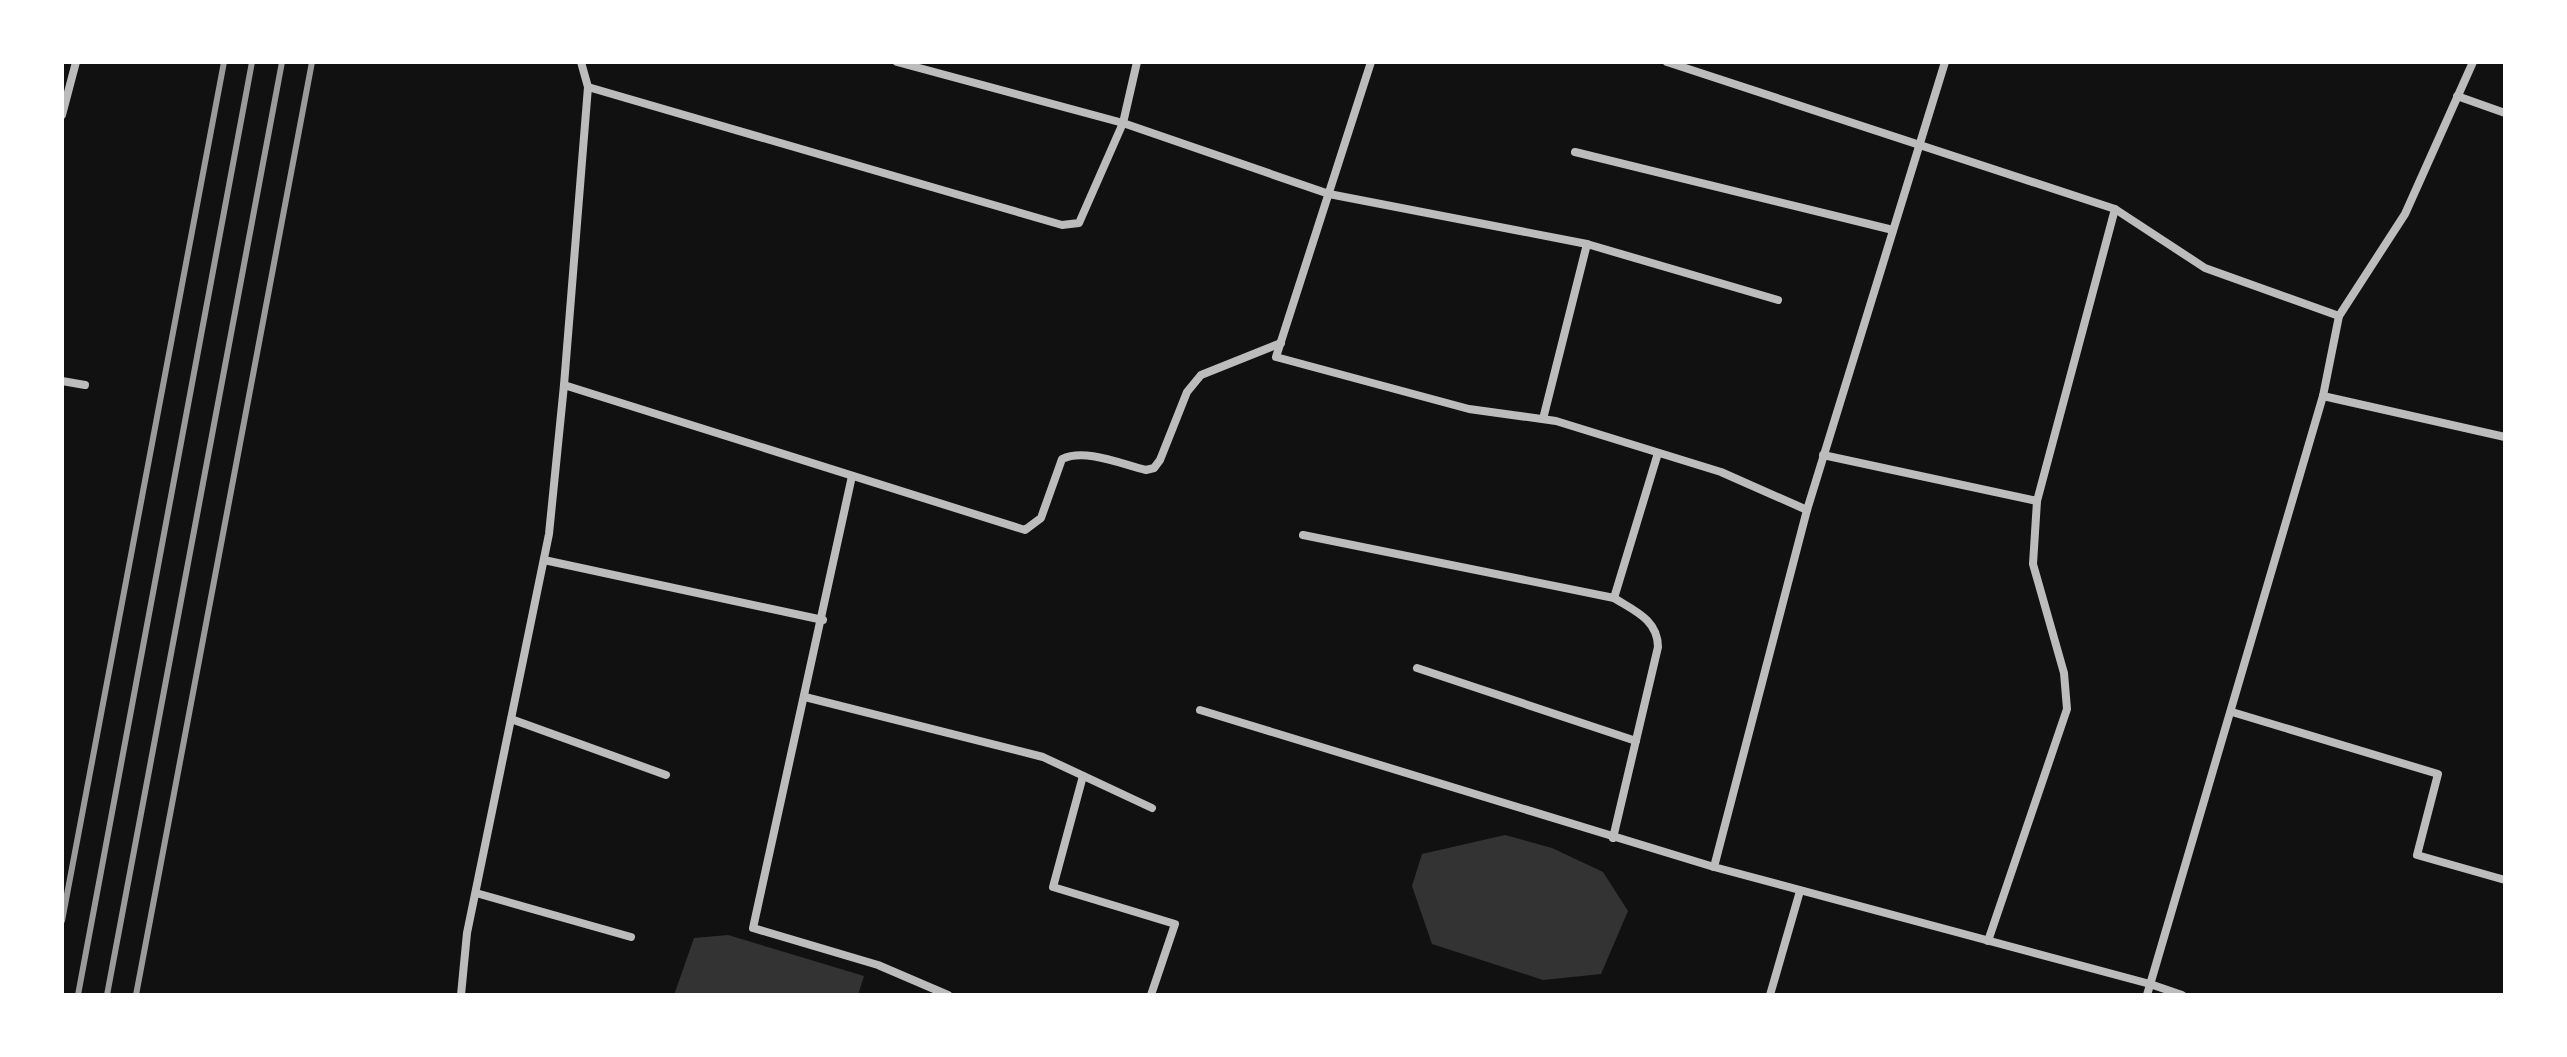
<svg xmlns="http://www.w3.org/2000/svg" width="2567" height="1057" viewBox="0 0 2567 1057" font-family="Quicksand,sans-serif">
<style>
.water{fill:#333}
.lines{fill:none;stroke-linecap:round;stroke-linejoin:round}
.minor{stroke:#bcbcbc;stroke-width:8}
.rail{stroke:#9a9a9a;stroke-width:6}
</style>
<rect width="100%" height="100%" fill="#111"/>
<g class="water">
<polygon points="1505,835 1552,848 1603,872 1628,911 1601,974 1543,980 1432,944 1412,886 1422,854"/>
<polygon points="728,935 864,976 858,995 674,995 694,938"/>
</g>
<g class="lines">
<g class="minor">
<polyline points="581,62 588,87"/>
<polyline points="897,62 1123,123 1329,194 1587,244"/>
<polyline points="1371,62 1276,357 1469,409 1556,421 1721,472 1807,510"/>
<polyline points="1667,62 2115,209 2205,268 2339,316"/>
<polyline points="1945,62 1807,510 1714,867 2150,984 2182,995"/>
<polyline points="2457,96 2505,113"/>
<polyline points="62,115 76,62"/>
<polyline points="1575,152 1893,230"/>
<polyline points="62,381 85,385"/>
<path d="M564 385 1025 530 1041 518 1062 459C1085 448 1121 464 1146 470L1154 468 1160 460 1187 392 1201 375 1281 343"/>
<polyline points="2323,396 2505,437"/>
<polyline points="1543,419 1587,244 1778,300"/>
<polyline points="1823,455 2037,501"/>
<polyline points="852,476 753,928 878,965 948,995"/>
<path d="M1303 535 1614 598C1635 611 1658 620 1658 647L1613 838"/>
<polyline points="544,560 823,620"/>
<polyline points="1614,598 1658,453"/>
<polyline points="1417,668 1636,741"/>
<polyline points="805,697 1043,757 1152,808"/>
<polyline points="1200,710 1714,867"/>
<polyline points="2232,712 2438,774 2417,855 2505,880"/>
<polyline points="511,719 666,775"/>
<polyline points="1083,776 1053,887 1175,924 1151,995"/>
<polyline points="476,893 631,937"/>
<polyline points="1988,941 2067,709 2064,673 2033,564 2037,501 2115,209"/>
<polyline points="461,995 467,933 549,534 564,385 588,87 1062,225 1079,223 1123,123 1137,62"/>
<polyline points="1770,995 1800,891"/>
<polyline points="2147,995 2323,396 2339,316 2405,214 2473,62"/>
</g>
<g class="rail">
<polyline points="62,921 224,62"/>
<polyline points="78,995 252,62"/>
<polyline points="107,995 282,62"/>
<polyline points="136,995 312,62"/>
</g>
</g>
<rect width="2567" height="1057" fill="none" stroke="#ffffff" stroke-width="128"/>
</svg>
